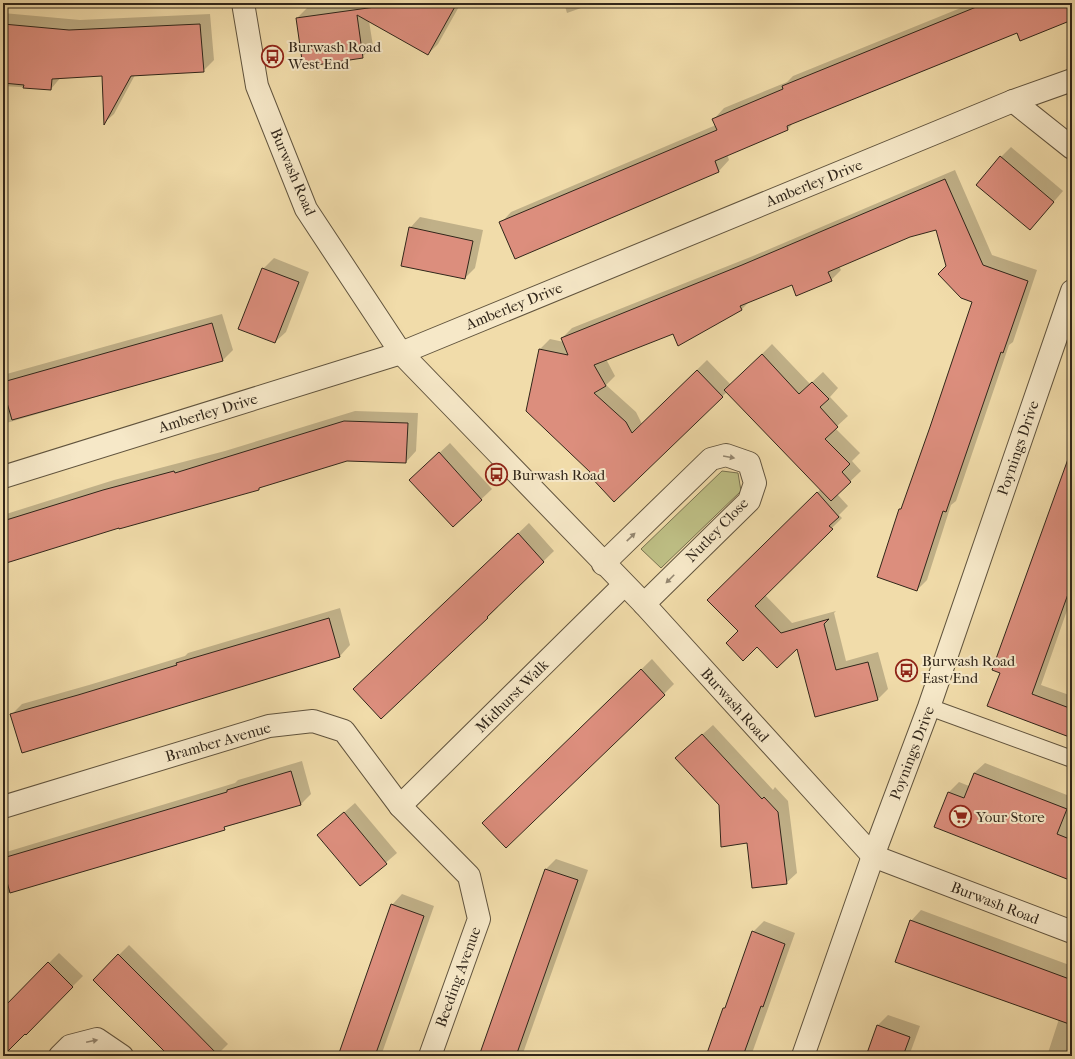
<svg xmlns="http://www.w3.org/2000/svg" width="1075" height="1059" viewBox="0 0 1075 1059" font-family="'IM FELL French Canon',serif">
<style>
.green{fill:#bebf85;stroke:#787250}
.shadow{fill:#0003}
.building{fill:#dc8e7d;stroke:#31261a}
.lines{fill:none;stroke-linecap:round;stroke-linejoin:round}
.service-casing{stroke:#61543e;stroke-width:18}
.minor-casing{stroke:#61543e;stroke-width:24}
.service{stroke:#f6e8c8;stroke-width:16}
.minor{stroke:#f6e8c8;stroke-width:22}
.oneway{fill:#948771}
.labels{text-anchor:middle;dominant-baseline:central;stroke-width:4;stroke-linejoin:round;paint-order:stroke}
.poi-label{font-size:15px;fill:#31261a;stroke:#f6e8c8;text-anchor:start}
.street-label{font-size:15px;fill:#31261a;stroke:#f6e8c8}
</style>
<rect width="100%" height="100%" fill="#f1dcaa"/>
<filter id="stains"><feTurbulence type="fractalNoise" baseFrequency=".005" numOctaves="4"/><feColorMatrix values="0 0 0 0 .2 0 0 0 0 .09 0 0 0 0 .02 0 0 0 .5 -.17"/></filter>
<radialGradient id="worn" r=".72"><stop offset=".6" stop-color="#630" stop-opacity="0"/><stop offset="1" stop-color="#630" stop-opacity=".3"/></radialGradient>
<g class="green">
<polygon points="722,471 738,473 741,491 661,568 641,549"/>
<polygon points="97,1050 105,1056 74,1056"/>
</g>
<g class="shadow">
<polygon points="341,3 461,3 438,44 428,54 369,21 373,46 362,57 297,18 308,7"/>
<polygon points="564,3 595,3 567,13"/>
<polygon points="973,3 1072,3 1072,19 1017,32 794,122 788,129 727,154 729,160 719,171 515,258 501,223 511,212 716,125 714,119 724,108 787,82 793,76"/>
<polygon points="3,13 80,20 210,14 214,60 203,71 135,75 114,114 104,123 103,75 61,77 51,89 3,86"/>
<polygon points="1011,147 1063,191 1030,229 1001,157"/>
<polygon points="955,170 992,255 1037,270 1013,342 1009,345 956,501 951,505 927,580 917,590 900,510 903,507 973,301 948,266 936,228 910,236 839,266 841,270 831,280 792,283 750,301 742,309 674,332 606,359 615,376 606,385 636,412 642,424 707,360 731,385 772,344 810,384 823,372 838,388 830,397 848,416 835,428 860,453 852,461 861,471 837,494 848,506 839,515 842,518 765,595 792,623 836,611 834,613 846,661 878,652 888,689 878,699 816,716 797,647 757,645 739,631 708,600 821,489 727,392 614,500 592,472 527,411 540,349 550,339 564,342 562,338 572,328 753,256"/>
<polygon points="420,217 483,230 475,268 465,278 410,228"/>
<polygon points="274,258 309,272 286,332 275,342 263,269"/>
<polygon points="222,314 233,350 223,360 3,424 3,375"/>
<polygon points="355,411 418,413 416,451 406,462 347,460 3,562 3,515 114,480 225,451"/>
<polygon points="450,443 492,489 453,526 421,470"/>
<polygon points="1072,449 1072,596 1041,685 1072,696 1072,737 1001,672 994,670"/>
<polygon points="529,523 554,551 497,606 498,607 487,618 365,679"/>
<polygon points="340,608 350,645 340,656 173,706 12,714 22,704 89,685 185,656 188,653"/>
<polygon points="652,659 674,684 664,694 494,812"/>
<polygon points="713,725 773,790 775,787 788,801 797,873 786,883 748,841 720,804 687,748"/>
<polygon points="302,761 311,794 301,804 3,895 3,853 235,783 238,780"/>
<polygon points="985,763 1072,797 1072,880 936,827 949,792 959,782 969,786 974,773"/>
<polygon points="355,803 397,853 360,885 318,835"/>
<polygon points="556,859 588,870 522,1056 479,1056 546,869"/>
<polygon points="402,894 434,906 381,1056 339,1056 392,905"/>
<polygon points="921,910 1072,966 1072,1056 1047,1056 1059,1019 911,921"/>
<polygon points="764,921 795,933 751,1056 708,1056 753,932"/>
<polygon points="129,945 228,1044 216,1056 170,1056 94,980"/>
<polygon points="59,953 83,976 3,1056 3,1009"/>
<polygon points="888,1015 920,1026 909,1056 867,1056 878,1025"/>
</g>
<g class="building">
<polygon points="404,3 457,3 428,55 357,15 363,58 303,67 296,18"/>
<polygon points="986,3 1072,3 1072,20 1020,41 1017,33 787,126 788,130 715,161 719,172 515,259 499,222 717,130 712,119 783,89 782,86"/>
<polygon points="3,24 69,30 200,24 204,72 131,76 104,125 102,76 52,79 51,90 23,88 24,85 3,83"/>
<polygon points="1000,156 1054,202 1030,230 976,185"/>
<polygon points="945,179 983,265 1028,281 1003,353 1001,352 946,512 943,511 917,591 877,577 899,509 901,509 930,427 972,302 961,298 938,274 946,266 936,230 910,237 828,272 832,281 796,296 792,285 740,306 742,310 678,346 673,334 594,365 606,386 594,393 626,422 632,433 697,370 723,397 614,502 588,474 590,472 526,411 539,349 568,355 561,338 742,265"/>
<polygon points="409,227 473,241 465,279 401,266"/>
<polygon points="262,268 299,282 275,343 238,329"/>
<polygon points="212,323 223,361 12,420 3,389 3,382"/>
<polygon points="762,354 799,394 812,382 829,399 820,407 838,427 825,439 850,464 842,472 851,482 831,501 724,390"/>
<polygon points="344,421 408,423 406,463 347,461 259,488 259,490 119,529 119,528 3,564 3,521 103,490 174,471 175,473"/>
<polygon points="439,452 482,500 453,527 409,480"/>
<polygon points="1068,459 1072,459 1072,583 1032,694 1072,709 1072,738 987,706 1000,673 992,670"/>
<polygon points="817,492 839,517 829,526 833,529 755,606 781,633 829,619 824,624 836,670 868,662 878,700 815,717 797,649 777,668 757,647 743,661 726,643 738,631 707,600"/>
<polygon points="518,533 544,562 487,617 488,618 381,719 353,689"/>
<polygon points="329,618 340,657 22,753 10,714 78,695 177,665 176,663"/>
<polygon points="641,669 665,695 506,848 482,823"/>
<polygon points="702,734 762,799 764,797 778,812 787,884 752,888 747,843 721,847 719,805 675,758"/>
<polygon points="291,771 301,805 224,827 225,830 10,893 3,867 3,858 227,792 227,790"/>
<polygon points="974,773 1067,809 1057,834 1072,840 1072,881 934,827 948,792 964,798"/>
<polygon points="344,812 387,864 360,886 317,835"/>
<polygon points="545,869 578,880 516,1056 479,1056"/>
<polygon points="391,904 424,916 398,991 375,1056 338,1056"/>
<polygon points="910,920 1072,980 1072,1025 895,962"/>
<polygon points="752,931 785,944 763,1007 761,1006 743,1056 706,1056 723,1008 725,1008"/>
<polygon points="118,954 169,1005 219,1056 169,1056 93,980"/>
<polygon points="48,962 73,987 26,1035 25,1034 3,1056 3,1008"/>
<polygon points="877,1025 910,1037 903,1056 866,1056"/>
</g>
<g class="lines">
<defs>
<polyline id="service" points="929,707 1072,759"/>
<g id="minor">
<polyline points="243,3 257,86 306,209 401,353 644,604 873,856 1072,932"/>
<polyline points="1013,101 1072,148"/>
<polyline points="3,477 401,353 1013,101 1072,80"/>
<polyline points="603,564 711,459 726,455 749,463 755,483 749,501 644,604"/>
<polyline points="400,806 624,585"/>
<polyline points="3,807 269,726 313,721 344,731 400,806 469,876 479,919 430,1056"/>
<polyline points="60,1056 70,1046 97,1039 122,1056"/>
<polyline points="803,1056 873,856 929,707 1072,291"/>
</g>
</defs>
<use href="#service" class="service-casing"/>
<use href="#minor" class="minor-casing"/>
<use href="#service" class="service"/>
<use href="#minor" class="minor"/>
</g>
<defs><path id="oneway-solid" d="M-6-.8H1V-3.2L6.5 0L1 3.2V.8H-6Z"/></defs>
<g class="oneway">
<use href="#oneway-solid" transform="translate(729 457) rotate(10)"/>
<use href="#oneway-solid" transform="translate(631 537) rotate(-44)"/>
<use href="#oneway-solid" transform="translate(670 579) rotate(135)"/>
<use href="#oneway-solid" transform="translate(92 1041) rotate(-12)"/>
</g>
<defs>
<symbol id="bus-ring" viewBox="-11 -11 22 22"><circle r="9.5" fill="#f6e8c8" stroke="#8f2418" stroke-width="1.5"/><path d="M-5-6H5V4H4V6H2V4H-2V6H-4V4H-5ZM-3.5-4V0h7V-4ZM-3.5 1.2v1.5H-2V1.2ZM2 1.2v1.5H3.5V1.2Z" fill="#8f2418"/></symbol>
<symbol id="supermarket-ring" viewBox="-11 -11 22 22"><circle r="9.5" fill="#f6e8c8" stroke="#8f2418" stroke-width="1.5"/><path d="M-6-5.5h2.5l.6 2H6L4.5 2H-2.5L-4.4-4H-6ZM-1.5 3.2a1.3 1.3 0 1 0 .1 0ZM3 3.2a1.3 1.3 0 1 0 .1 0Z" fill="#8f2418"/></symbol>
</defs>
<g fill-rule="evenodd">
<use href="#bus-ring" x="260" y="44" width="25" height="25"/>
<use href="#bus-ring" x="484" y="462" width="25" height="25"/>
<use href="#bus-ring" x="894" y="658" width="25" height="25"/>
<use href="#supermarket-ring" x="948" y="804" width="25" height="25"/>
</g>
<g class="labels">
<g class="poi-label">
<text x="288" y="47">Burwash Road<tspan x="288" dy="17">West End</tspan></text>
<text x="512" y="475">Burwash Road</text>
<text x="922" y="661">Burwash Road<tspan x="922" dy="17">East End</tspan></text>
<text x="976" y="817">Your Store</text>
</g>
<g class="street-label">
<text transform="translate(293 172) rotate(67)">Burwash Road</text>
<text transform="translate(814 183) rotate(-22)">Amberley Drive</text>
<text transform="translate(514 306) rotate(-22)">Amberley Drive</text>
<text transform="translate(208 413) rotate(-17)">Amberley Drive</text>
<text transform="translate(1018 448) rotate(-71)">Poynings Drive</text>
<text transform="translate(717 530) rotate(-46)">Nutley Close</text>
<text transform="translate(512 696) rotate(-45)">Midhurst Walk</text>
<text transform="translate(735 705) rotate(48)">Burwash Road</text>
<text transform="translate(218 742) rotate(-16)">Bramber Avenue</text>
<text transform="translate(912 753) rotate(-69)">Poynings Drive</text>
<text transform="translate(995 903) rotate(21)">Burwash Road</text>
<text transform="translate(458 977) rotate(-70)">Beeding Avenue</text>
</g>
</g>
<rect width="1075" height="1059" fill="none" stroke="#f1dcaa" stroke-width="16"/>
<rect x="4" y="4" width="1067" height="1051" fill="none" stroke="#31261a" stroke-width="2"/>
<rect x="8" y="8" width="1059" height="1043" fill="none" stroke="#31261a"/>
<rect width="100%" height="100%" filter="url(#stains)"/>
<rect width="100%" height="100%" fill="url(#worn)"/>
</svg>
